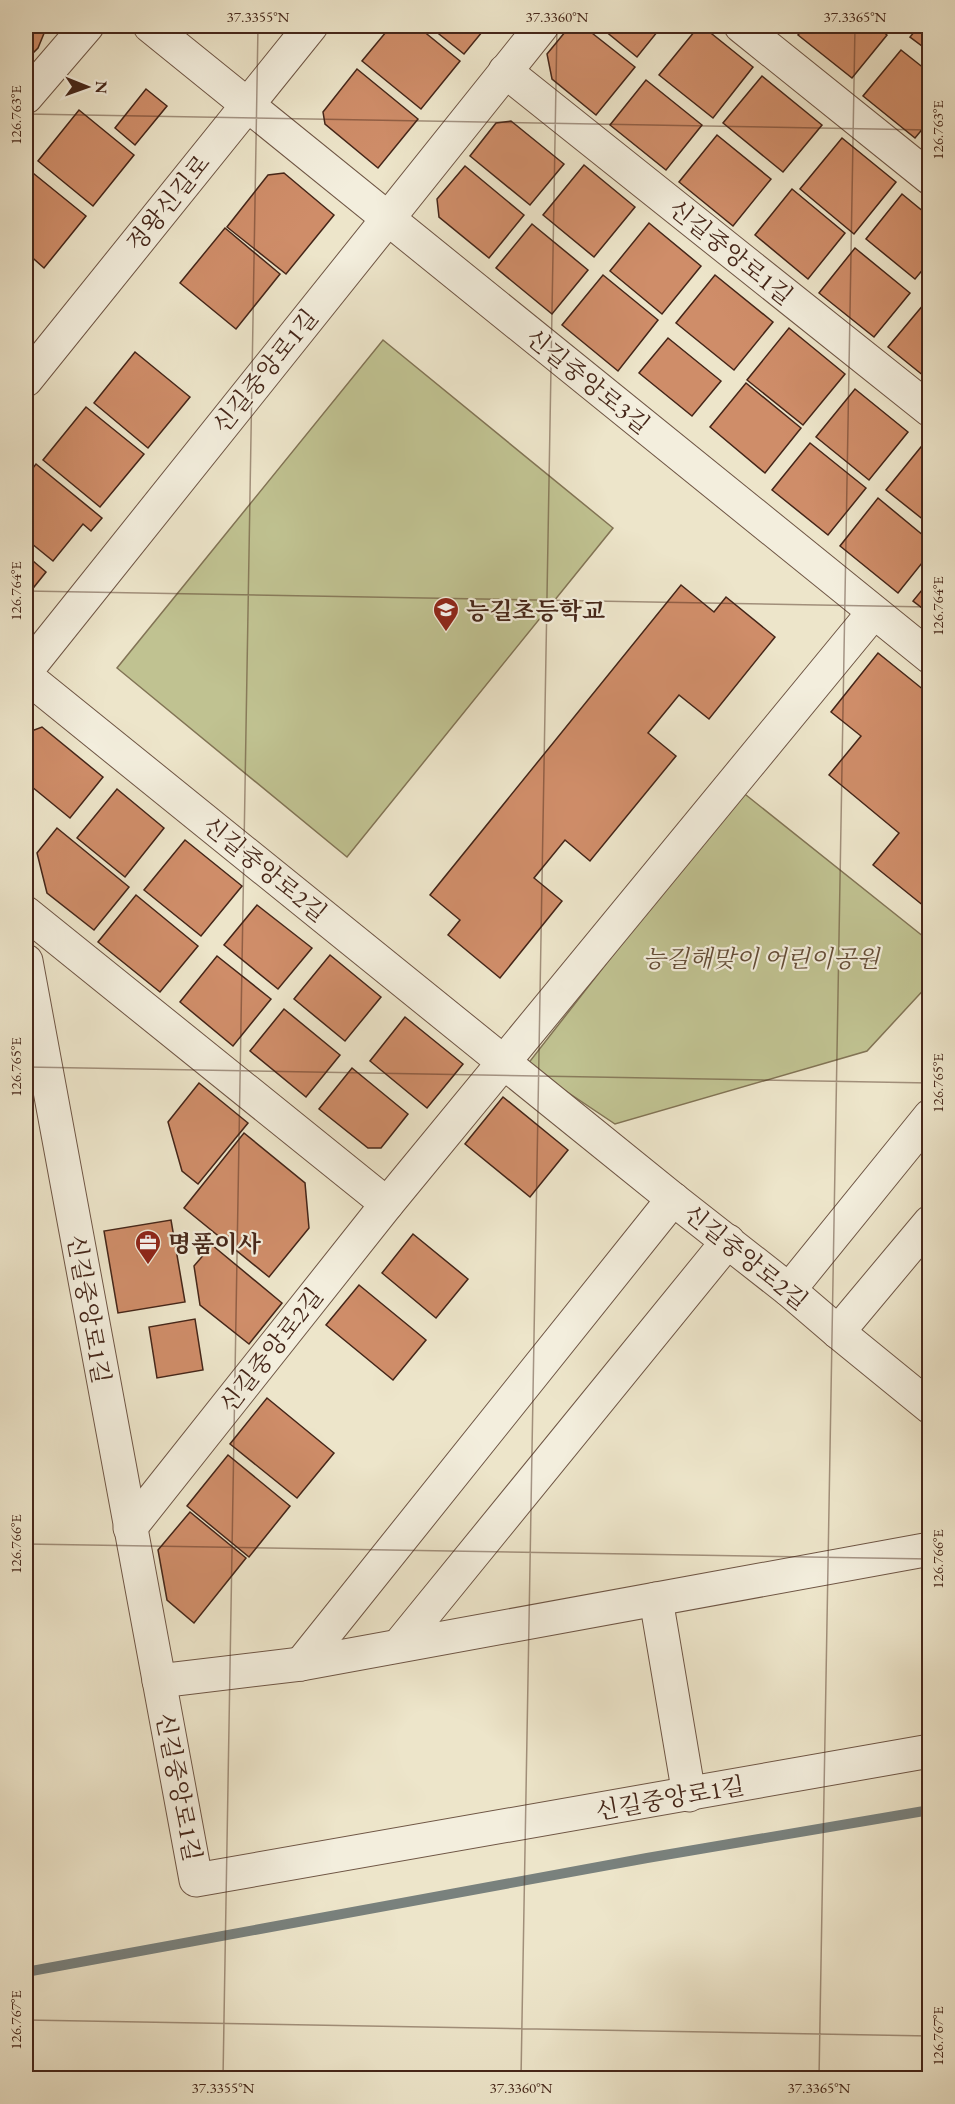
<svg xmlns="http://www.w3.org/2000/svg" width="955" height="2104" viewBox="0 0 955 2104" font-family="'EB Garamond','Noto Serif KR',serif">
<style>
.green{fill:#c0c291;stroke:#827455;stroke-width:1.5}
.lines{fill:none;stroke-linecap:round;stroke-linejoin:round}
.stream{stroke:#79817d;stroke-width:10}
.building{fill:#cf8d69;stroke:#452619;stroke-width:1.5}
.minor-casing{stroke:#6f5645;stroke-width:35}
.minor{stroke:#f3eedd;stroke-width:33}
.ticks{fill:none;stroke:#452619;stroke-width:1.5;stroke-opacity:0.45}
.labels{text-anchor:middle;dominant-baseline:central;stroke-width:4.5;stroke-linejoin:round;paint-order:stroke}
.street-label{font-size:24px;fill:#452619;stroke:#f3eedd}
.poi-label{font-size:24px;font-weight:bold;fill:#452619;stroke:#f3eedd;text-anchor:start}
.park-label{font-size:24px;font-style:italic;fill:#644d37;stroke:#f3eedd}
.neatline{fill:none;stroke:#452619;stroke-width:2}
.ticks-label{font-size:15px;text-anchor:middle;fill:#452619}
</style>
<rect width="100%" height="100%" fill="#ede5ca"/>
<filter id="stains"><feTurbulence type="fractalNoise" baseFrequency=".00333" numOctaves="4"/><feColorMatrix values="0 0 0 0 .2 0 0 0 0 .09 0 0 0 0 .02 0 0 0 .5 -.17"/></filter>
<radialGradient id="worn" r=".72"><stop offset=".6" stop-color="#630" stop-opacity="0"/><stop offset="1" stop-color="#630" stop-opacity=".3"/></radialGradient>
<g class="green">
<polygon points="383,340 613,528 347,857 117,668"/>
<polygon points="741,791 929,941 929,984 867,1051 615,1124 527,1065"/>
</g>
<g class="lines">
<polyline class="stream" points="26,1972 647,1858 930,1810"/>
</g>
<g class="building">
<polygon points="26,26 47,26 38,48 26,60"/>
<polygon points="391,26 417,26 460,61 421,109 362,61"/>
<polygon points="429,26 487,26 464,54"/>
<polygon points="570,26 583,26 635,67 596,115 552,79 547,54"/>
<polygon points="599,26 662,26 637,57"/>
<polygon points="699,26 702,26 753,67 713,118 659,75"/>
<polygon points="806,26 876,26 887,35 852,78 798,35"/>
<polygon points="919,26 930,26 930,52 910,37"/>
<polygon points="901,50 930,73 930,120 915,138 863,96"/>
<polygon points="357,69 418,119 378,168 325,124 323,112"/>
<polygon points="762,76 822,125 783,172 723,123"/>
<polygon points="646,80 702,125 666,170 610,125"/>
<polygon points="146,89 167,106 135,145 115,128"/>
<polygon points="79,110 134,155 93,206 38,161"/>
<polygon points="511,121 564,164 530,205 470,156 496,123"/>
<polygon points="717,135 771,179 733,226 679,182"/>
<polygon points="842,138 896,182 854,234 800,189"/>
<polygon points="584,165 635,207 594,257 543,215"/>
<polygon points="465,166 524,215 489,258 439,217 437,199"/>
<polygon points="28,169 86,216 44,268 26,252 26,172"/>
<polygon points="284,173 334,215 286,274 227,227 268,175"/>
<polygon points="792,189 845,233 808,279 755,235"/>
<polygon points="902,194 930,217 930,261 915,279 866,239"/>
<polygon points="649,223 701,266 662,314 610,271"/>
<polygon points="532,224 588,270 552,314 496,268"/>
<polygon points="225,228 280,274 236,329 180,283"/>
<polygon points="855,248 910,293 874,337 819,293"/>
<polygon points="26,269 32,274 26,281"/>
<polygon points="603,275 658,320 618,371 562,325"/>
<polygon points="715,275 773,322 734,370 676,323"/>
<polygon points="924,304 930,308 930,381 888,347"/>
<polygon points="789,328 845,374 803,425 747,380"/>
<polygon points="668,338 721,381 692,416 639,373"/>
<polygon points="135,352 190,397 148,448 94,403"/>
<polygon points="746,383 801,428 765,473 710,427"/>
<polygon points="855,389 908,432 869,480 816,437"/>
<polygon points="86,407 144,454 100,507 43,460"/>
<polygon points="925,442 930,445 930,525 886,490"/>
<polygon points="810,443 866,488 828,535 772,490"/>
<polygon points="36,464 102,518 91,531 83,524 53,561 26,539 26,477"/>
<polygon points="878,498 930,541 930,553 898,593 840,546"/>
<polygon points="26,555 46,572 26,597"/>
<polygon points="930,580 930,614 913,601"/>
<polygon points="681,585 714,612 726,597 775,637 709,719 679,695 648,733 676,756 590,861 565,840 534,878 562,901 500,978 448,935 460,920 430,895"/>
<polygon points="878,653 930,695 930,911 873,865 899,833 829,775 861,736 831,712"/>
<polygon points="42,727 103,777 70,818 26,782 26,733"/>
<polygon points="117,789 164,828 125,877 77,838"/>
<polygon points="57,828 129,887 94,930 47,893 37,853"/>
<polygon points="185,840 242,886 201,936 144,890"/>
<polygon points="136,895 198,946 160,992 98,942"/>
<polygon points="257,905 312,948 278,989 224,945"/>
<polygon points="330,955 381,997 345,1041 294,999"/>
<polygon points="217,956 271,999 233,1046 180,1002"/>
<polygon points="284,1009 340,1055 306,1097 250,1051"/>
<polygon points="405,1017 463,1064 427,1108 370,1061"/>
<polygon points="352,1068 408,1114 381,1148 368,1148 319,1109"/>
<polygon points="199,1083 248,1123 198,1184 182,1171 168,1122"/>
<polygon points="503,1097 568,1150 530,1197 465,1144"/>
<polygon points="244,1133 305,1183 309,1228 269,1277 184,1208"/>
<polygon points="171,1220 185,1302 118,1313 104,1231"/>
<polygon points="413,1234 468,1279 436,1318 382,1273"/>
<polygon points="212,1245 282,1303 249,1344 200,1305 194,1266"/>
<polygon points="359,1285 426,1340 393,1380 326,1325"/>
<polygon points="195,1319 203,1370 157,1378 149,1327"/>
<polygon points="267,1398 334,1453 297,1498 230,1444"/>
<polygon points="228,1455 290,1506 249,1557 187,1506"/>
<polygon points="190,1512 246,1558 194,1623 167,1600 158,1550"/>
</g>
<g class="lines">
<defs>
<g id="minor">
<polyline points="150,26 930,657"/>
<polyline points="741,26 930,178"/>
<polyline points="505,71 930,410"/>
<polyline points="26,97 87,26"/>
<polyline points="26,380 311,26"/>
<polyline points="26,671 542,26"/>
<polyline points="26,676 673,1199 789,1290 838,1332 930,1407"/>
<polyline points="26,913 387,1204"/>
<polyline points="26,961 196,1880 930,1751"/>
<polyline points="789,1290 930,1116"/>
<polyline points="838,1332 930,1222"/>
<polyline points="130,1528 387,1204 873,613"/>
<polyline points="656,1599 689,1795"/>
<polyline points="400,1644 728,1241"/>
<polyline points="301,1664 673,1199"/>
<polyline points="159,1681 301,1664 930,1549"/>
</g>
</defs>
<use href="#minor" class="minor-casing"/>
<use href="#minor" class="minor"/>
</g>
<path class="ticks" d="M26 114 930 130M26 591 930 607M26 1067 930 1083M26 1544 930 1559M26 2020 930 2036M223 2078 258 26M521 2078 557 26M819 2078 855 26"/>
<defs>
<symbol id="school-pin" viewBox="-11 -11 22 30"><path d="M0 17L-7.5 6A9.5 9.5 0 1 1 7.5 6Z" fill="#8f2418" stroke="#f3eedd"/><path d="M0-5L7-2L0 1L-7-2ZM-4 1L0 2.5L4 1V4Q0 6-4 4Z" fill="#fff"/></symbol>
<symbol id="office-pin" viewBox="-11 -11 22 30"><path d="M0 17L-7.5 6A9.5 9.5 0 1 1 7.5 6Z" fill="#8f2418" stroke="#f3eedd"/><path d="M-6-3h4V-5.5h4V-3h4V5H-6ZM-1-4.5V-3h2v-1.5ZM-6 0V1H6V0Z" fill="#fff"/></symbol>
</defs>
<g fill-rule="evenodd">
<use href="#school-pin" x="431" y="595" width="30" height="40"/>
<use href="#office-pin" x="133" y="1228" width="30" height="40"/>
</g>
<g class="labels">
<g class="street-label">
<text transform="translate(168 203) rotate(-51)">정왕신길로</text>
<text transform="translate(731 252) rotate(39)">신길중앙로1길</text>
<text transform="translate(265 371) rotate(-51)">신길중앙로1길</text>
<text transform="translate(588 381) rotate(39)">신길중앙로3길</text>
<text transform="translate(265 869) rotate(39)">신길중앙로2길</text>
<text transform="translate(746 1257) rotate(39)">신길중앙로2길</text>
<text transform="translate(89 1309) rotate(80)">신길중앙로1길</text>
<text transform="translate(271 1350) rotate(-52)">신길중앙로2길</text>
<text transform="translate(179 1787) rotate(79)">신길중앙로1길</text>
<text transform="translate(670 1798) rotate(-10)">신길중앙로1길</text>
</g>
<g class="poi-label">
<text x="466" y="610">능길초등학교</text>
<text x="168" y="1243">명품이사</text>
</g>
<g class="park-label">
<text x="761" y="958">능길해맞이 어린이공원</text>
</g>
</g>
<rect width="955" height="2104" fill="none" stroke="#ede5ca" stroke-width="66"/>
<g transform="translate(87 87) rotate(91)" stroke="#f3eedd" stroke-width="4.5" paint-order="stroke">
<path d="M0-4.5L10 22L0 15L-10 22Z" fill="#452619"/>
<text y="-9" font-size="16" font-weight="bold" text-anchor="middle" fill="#452619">N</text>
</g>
<rect x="33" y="33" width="889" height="2038" class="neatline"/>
<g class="ticks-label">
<text x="258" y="22">37.3355°N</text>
<text x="557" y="22">37.3360°N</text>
<text x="855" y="22">37.3365°N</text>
<text transform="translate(16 115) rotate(-90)" y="5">126.763°E</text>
<text transform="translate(938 130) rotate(-90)" y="5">126.763°E</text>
<text transform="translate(16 591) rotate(-90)" y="5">126.764°E</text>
<text transform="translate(938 606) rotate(-90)" y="5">126.764°E</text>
<text transform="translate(16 1067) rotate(-90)" y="5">126.765°E</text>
<text transform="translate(938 1083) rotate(-90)" y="5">126.765°E</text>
<text transform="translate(16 1544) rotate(-90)" y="5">126.766°E</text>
<text transform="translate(938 1559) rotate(-90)" y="5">126.766°E</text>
<text transform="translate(16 2020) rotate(-90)" y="5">126.767°E</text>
<text transform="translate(938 2036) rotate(-90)" y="5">126.767°E</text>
<text x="223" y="2093">37.3355°N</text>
<text x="521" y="2093">37.3360°N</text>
<text x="819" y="2093">37.3365°N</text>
</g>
<rect width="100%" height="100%" filter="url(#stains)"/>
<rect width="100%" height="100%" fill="url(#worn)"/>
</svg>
